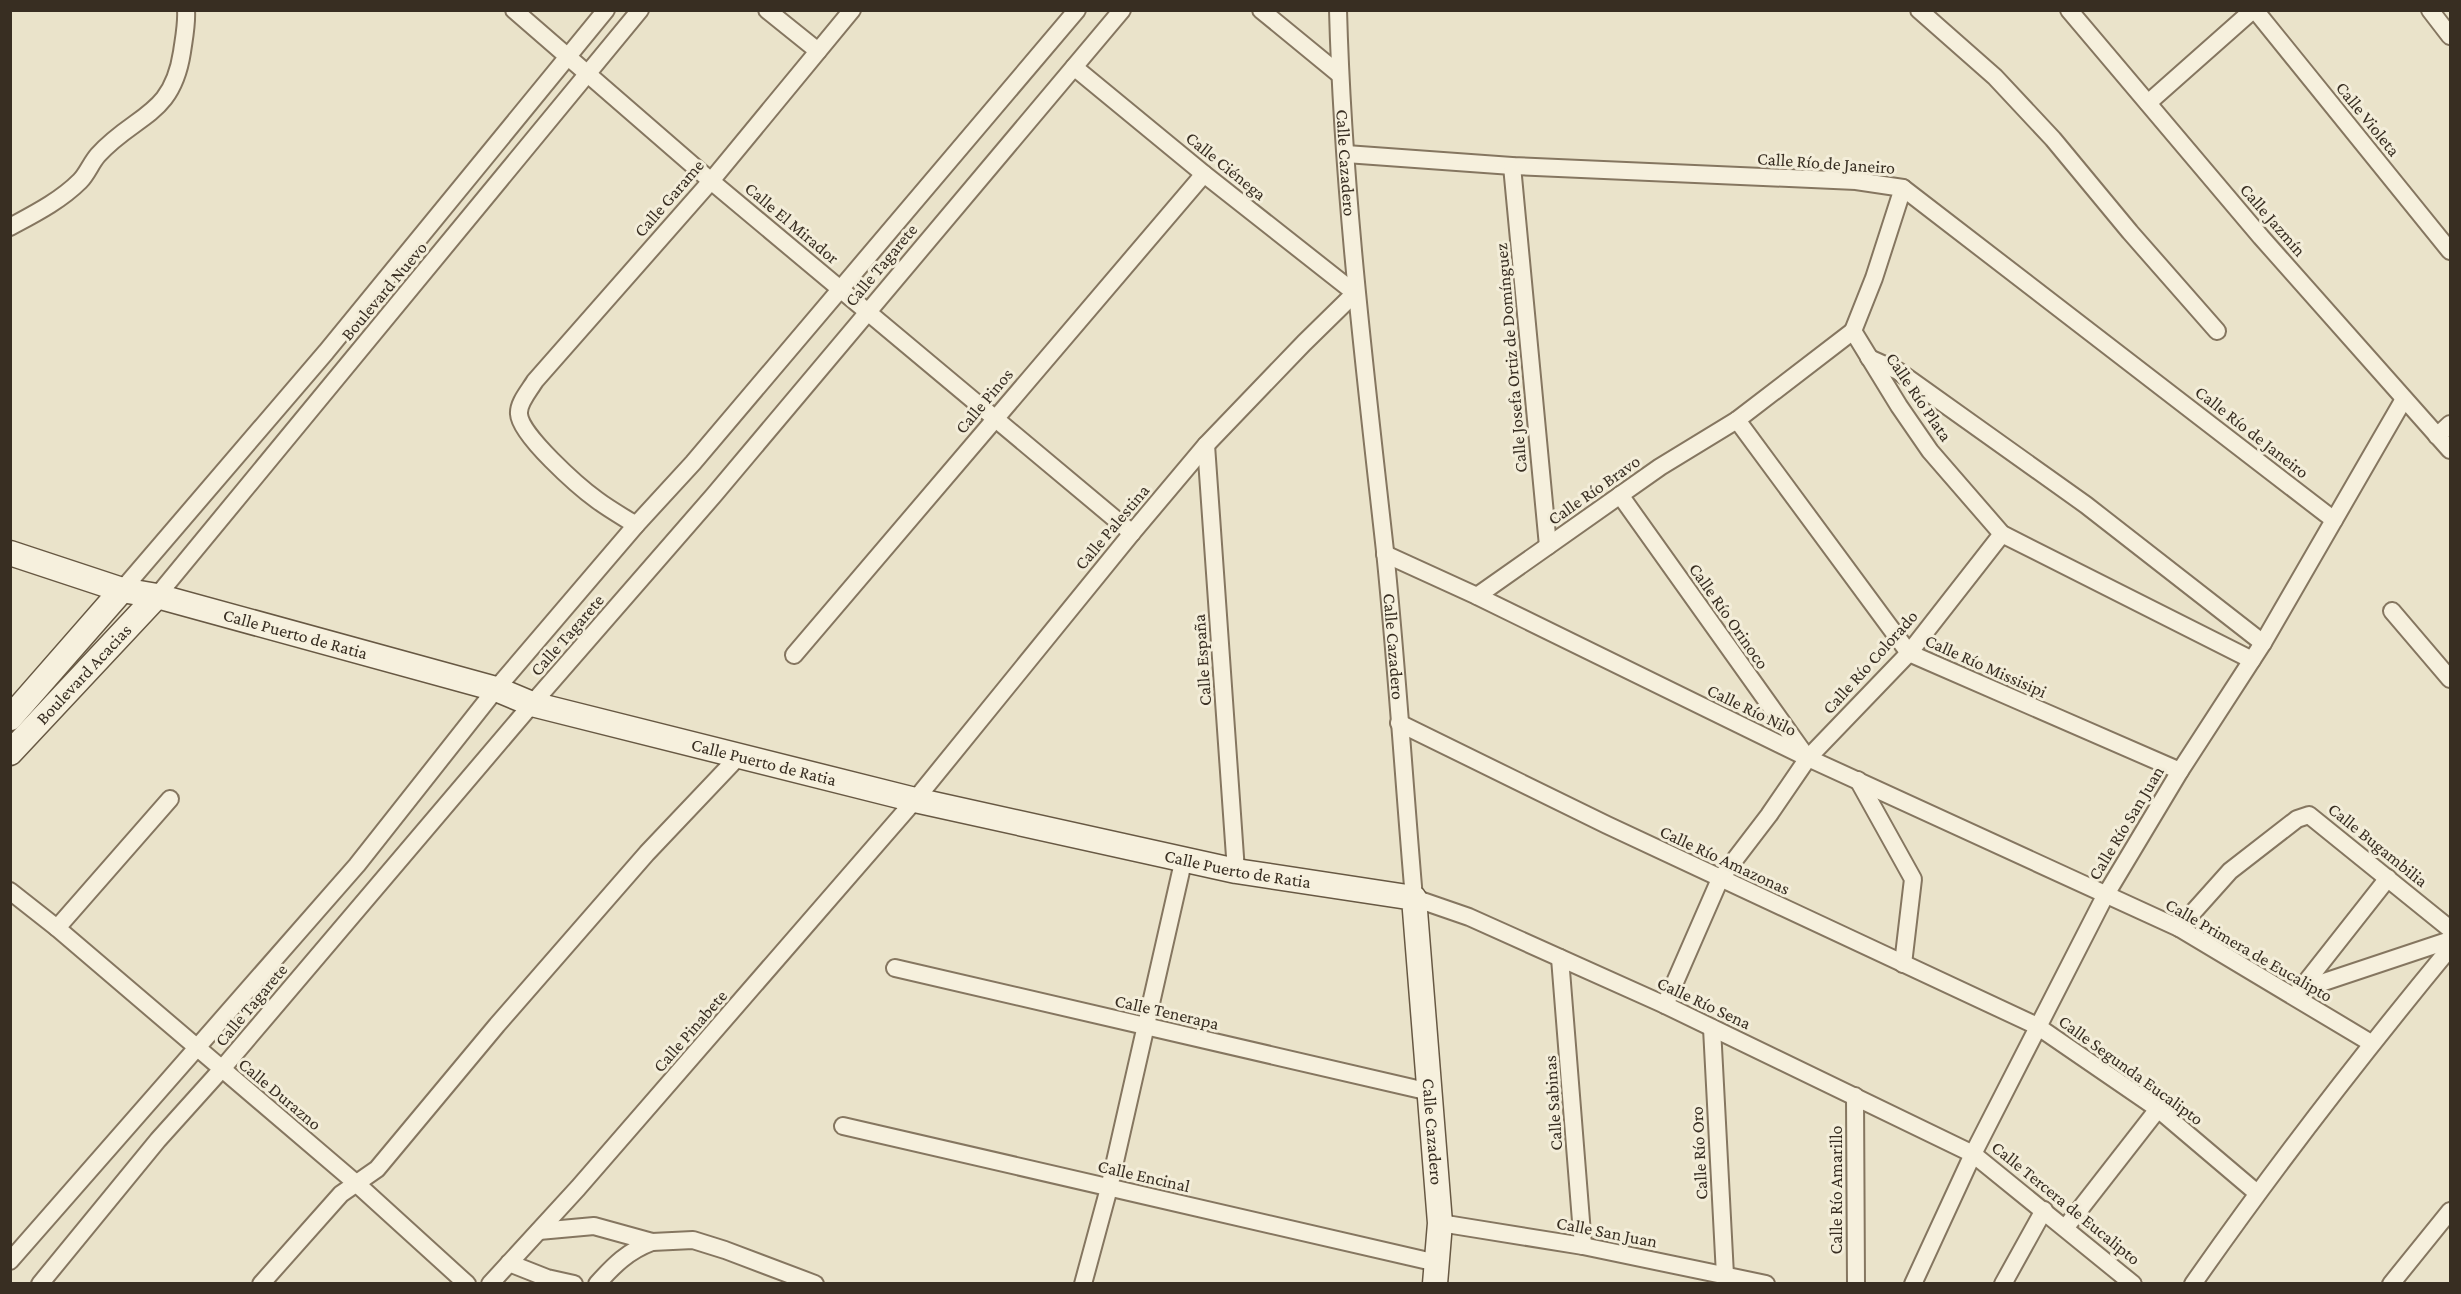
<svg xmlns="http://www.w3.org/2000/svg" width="2461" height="1294" viewBox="0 0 2461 1294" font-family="'Crimson Pro',serif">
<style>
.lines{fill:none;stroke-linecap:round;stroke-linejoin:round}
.street-casing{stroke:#857660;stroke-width:20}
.secondary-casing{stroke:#675843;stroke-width:27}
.street{stroke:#f6f0dd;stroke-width:16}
.secondary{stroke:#f6f0dd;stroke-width:24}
.labels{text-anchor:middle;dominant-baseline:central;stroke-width:6;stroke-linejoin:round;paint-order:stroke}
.street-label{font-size:18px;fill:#382e22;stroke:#f3edd9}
</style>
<rect width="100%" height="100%" fill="#eae3ca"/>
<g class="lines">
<defs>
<g id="street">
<polyline points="514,10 711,181 1132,533"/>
<polyline points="767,10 818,51"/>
<polyline points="1261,10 1339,74"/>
<path id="s1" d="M1338 10C1343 192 1365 371 1385 551 1397 667 1404 783 1414 898L1469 917 1665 1005 1973 1154 2133 1284"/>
<polyline points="1919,10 1995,77 2053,139 2130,232 2217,331"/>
<polyline points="2069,10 2261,237 2450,450"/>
<polyline points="2255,10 2450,251"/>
<polyline points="2430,10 2450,36"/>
<polyline points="1074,67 1204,174 1355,293"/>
<polyline points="2148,103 2253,10"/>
<polyline points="1346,154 1512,166 1856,181 1903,188 2334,520"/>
<polyline points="1512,166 1548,546"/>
<path d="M10 227C34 214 60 201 80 181 87 174 91 163 98 155 135 114 172 117 182 52 184 38 187 24 186 10"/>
<polyline points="1853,331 1899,406 1930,451 2002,534 2252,660"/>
<polyline points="1853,331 1874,278 1903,188"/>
<polyline points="1869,358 1898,371 2086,505 2263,643"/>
<polyline points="1737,420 1909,653 2180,771"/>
<polyline points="2437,436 2450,424"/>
<polyline points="1206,445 1236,871"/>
<polyline points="1620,495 1806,756"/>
<path d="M636 525C623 517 609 509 597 500 579 487 520 435 519 414 518 403 529 391 535 381L711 181 852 10"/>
<polyline points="1385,554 1477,596 1808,758 2179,928 2371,1043"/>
<polyline points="122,590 326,352 606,10"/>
<polyline points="157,596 640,10"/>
<polyline points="1477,596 1660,467 1737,420 1853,331"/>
<polyline points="2392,611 2450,679"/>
<polyline points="794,655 1204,174"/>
<polyline points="1399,723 1607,825 2037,1026 2158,1109 2257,1193"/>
<polyline points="1858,780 1913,879 1903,964"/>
<polyline points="10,891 57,928 357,1184 467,1284"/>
<polyline points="57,928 170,799"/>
<polyline points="2179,928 2230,871 2297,819 2309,815 2450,929"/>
<polyline points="1560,958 1583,1246"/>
<polyline points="895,968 1430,1092"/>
<polyline points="2299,991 2388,878"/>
<polyline points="2294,996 2318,984 2450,940"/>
<polyline points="1665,1005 1720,879 1769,815 1808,758 1909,653 2002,534"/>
<polyline points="1712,1028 1725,1275"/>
<polyline points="1855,1096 1856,1284"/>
<polyline points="843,1126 1437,1263"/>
<polyline points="1440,1223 1583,1246 1766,1284"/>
<polyline points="2066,1227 2158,1109"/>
<polyline points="539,1231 594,1226 652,1242 693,1240 725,1250 815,1284"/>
<polyline points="10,1261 357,865 496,689 636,525 693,463 1077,10"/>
<polyline points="509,1263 547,1278 574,1284"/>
<polyline points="40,1284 158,1140 221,1070 532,704 714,495 1122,10"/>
<polyline points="261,1284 341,1194 377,1169 497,1025 647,853 740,755"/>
<polyline points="490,1284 578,1188 915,800 1132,533 1206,445 1304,343 1355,293"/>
<path d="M597 1284C614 1265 628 1251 652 1242"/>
<polyline points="1083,1284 1109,1188 1184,858"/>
<polyline points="1913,1284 1973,1154 2105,896 2180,771 2263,643 2404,399"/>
<polyline points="2003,1284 2044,1210"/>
<path d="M2193 1284C2274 1168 2360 1057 2450 948"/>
<polyline points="2391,1284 2450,1211"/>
</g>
<g id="secondary">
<path id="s2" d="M10 553 122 590 157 596 496 689 532 704 915 800 1236 871 1414 898 1440 1223 1435 1284"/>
<polyline points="10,718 122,590"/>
<path id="s3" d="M10 753 157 596"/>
</g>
</defs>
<use href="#street" class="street-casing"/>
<use href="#secondary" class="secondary-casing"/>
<use href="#street" class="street"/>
<use href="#secondary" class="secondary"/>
</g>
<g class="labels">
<g class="street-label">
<text transform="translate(2368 119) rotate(51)">Calle Violeta</text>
<text stroke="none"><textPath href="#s1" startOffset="153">Calle Cazadero</textPath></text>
<text transform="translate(1826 163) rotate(4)">Calle Río de Janeiro</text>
<text transform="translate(1226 166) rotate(39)">Calle Ciénega</text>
<text transform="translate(669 198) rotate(-49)">Calle Garame</text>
<text transform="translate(2273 220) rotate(49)">Calle Jazmín</text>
<text transform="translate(792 223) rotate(40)">Calle El Mirador</text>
<text transform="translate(881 265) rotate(-50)">Calle Tagarete</text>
<text transform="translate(384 291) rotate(-50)">Boulevard Nuevo</text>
<text transform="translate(1511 358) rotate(-95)">Calle Josefa Ortiz de Domínguez</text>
<text transform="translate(1919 397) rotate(56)">Calle Río Plata</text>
<text transform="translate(984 401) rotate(-50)">Calle Pinos</text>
<text transform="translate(2252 432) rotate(38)">Calle Río de Janeiro</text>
<text transform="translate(1594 490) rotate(-35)">Calle Río Bravo</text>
<text transform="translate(1112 527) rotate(-50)">Calle Palestina</text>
<text transform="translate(1729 616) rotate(55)">Calle Río Orinoco</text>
<text stroke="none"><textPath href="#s2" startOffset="297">Calle Puerto de Ratia</textPath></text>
<text transform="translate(567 635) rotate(-49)">Calle Tagarete</text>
<text stroke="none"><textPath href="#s1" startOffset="639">Calle Cazadero</textPath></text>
<text transform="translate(1202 660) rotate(-94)">Calle España</text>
<text transform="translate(1870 662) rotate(-48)">Calle Río Colorado</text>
<text transform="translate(1986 666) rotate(24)">Calle Río Missisipi</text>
<text stroke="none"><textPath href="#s3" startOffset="108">Boulevard Acacias</textPath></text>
<text transform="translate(1752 710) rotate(26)">Calle Río Nilo</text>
<text stroke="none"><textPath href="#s2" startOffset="783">Calle Puerto de Ratia</textPath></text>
<text transform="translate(2126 823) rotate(-59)">Calle Río San Juan</text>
<text transform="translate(2378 845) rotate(39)">Calle Bugambilia</text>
<text transform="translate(1725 860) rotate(25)">Calle Río Amazonas</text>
<text stroke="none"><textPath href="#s2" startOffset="1269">Calle Puerto de Ratia</textPath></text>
<text transform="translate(2249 950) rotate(30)">Calle Primera de Eucalipto</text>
<text transform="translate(1704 1003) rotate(25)">Calle Río Sena</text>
<text transform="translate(251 1005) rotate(-50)">Calle Tagarete</text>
<text transform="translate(1167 1012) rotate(13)">Calle Tenerapa</text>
<text transform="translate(690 1031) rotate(-49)">Calle Pinabete</text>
<text transform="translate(2131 1070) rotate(36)">Calle Segunda Eucalipto</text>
<text transform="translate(280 1094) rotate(40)">Calle Durazno</text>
<text transform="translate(1553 1103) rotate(-94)">Calle Sabinas</text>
<text stroke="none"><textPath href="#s2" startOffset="1682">Calle Cazadero</textPath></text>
<text transform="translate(1699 1153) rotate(-93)">Calle Río Oro</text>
<text transform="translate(1144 1176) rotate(13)">Calle Encinal</text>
<text transform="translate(1836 1190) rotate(-90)">Calle Río Amarillo</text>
<text transform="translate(2066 1203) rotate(39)">Calle Tercera de Eucalipto</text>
<text transform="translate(1607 1232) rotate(11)">Calle San Juan</text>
</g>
</g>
<rect width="2461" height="1294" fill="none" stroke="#382e22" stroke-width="24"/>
</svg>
